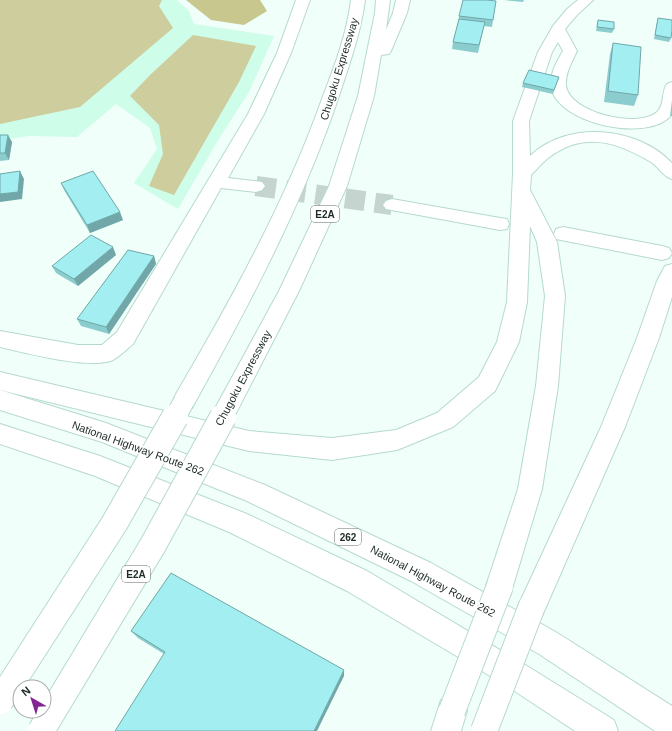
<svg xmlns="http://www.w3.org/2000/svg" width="672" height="731" viewBox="0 0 672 731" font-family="Arial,sans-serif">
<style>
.built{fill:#cefdea}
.green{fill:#cdcd9d}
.forest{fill:#c7c78e}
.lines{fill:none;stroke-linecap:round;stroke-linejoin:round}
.street-tunnel{stroke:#c6d4cf;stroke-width:20;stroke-dasharray:20 10;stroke-linecap:butt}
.street-casing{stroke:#b5dacb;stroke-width:2}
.highway-casing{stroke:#b5dacb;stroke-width:2}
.street{fill:#fff;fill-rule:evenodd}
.highway{fill:#fff;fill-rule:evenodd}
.highway-bridge-far1-casing{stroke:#b5dacb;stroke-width:22;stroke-linecap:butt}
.highway-bridge-casing{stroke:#b5dacb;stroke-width:28;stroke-linecap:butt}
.highway-bridge-far1{stroke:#fff;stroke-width:20}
.highway-bridge{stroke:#fff;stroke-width:26}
.wall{fill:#8bcdcf}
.shaded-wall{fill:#71a7a9}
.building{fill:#a2eef1;stroke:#71a7a9}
.labels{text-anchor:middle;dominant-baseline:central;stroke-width:3.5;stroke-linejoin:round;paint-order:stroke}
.shield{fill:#fff;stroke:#606a66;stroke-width:1}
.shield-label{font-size:10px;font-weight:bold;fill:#1c2a25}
.street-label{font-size:11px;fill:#1c2a25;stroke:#fff}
</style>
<rect width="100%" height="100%" fill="#f0fff9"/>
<polygon class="built" points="0,0 177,0 189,11 194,24 274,36 249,92 220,137 178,209 134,183 157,149 150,128 116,104 77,137 29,136 0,140"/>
<g class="green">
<polygon points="0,0 162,0 159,6 173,28 80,107 0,124"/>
<polygon points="193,35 256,46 239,82 174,195 149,186 163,154 159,125 130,96 150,75"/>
</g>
<polygon class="forest" points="186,0 260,0 267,11 244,25 211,20"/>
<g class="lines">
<polyline class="street-tunnel" points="256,186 392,205"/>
<defs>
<g id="street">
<path d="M296 0H310L291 53 264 114 228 178 262 182 265 186 262 190 256 192 221 188 133 344C127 349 120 356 113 360 90 370 26 353 0 347V331L78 345H102L117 332 248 114 277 53Z"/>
<polygon points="392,199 500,218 507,219 509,224 507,229 500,230 386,209 383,205 386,201"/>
<polygon points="563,227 662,246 669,248 672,253 669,258 662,260 556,239 554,234 556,229"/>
</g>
<g id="highway">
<path d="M351 0H365C361 33 349 65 339 96 302 206 248 307 192 408L184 411 176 408 173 401 176 394C232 298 286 201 323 96 335 65 347 33 351 0Z"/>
<polygon points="376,0 390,0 386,30 393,13 396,0 410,0 407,13 391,51 389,54 381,55 374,96 347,186 299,291 233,419 225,422 217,419 213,412 279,291 329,186 358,96 375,13"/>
<path d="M578 0H593L577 15 565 29 577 51C572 62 565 73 566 86 570 113 638 129 657 112 665 105 661 92 667 84L672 82V114C651 144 555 124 551 86 550 73 557 61 563 51L558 42 552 52 529 121 530 156C567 120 637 126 672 163V179C662 176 659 167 651 162 616 141 583 131 548 158 542 163 536 170 531 175L530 190 557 242 565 296 558 386 542 489 510 596 500 600 490 596 486 586 518 489 536 386 545 296 537 242 530 226 527 302 519 342 495 391 453 427 397 450 332 460 249 451 0 390V372L249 431 332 438 396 430 437 413 479 377 497 342 507 302 513 174V121L538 52 553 26 567 9Z"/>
<polygon points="672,264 672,297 659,338 625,427 542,616 533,619 559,634 672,706 672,731 655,731 539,654 411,581 247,501 102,442 0,410 0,390 106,423 265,485 431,563 521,613 518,606 601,427 637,338 657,281 665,266"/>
<polygon points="0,424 100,456 247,514 367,571 527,666 614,720 618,731 575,731 507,686 347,591 229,532 95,476 0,444"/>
<polygon points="452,696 463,700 467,711 461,731 431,731 441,700"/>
</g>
</defs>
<use href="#street" class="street-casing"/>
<use href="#highway" class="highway-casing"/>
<use href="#street" class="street"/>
<use href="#highway" class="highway"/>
<defs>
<g id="highway-bridge-far1">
<polyline points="175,418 184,401"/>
<polyline points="222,418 225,412"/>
</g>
<g id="highway-bridge">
<polyline points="0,701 114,524 175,417"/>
<polyline points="452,711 500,586"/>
<polyline points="41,731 153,545 223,417"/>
<polyline points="484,731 532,606"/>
</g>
</defs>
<use href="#highway-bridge-far1" class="highway-bridge-far1-casing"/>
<use href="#highway-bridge" class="highway-bridge-casing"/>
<use href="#highway-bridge-far1" class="highway-bridge-far1"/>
<use href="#highway-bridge" class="highway-bridge"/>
</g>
<g class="wall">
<polygon points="504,0 524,0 523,2"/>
<polygon points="496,1 492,27 484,26 478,53 452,49 453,42 458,23 459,16"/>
<polygon points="658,18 671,38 669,42 654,39 657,22"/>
<polygon points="598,20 614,29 612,33 596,31"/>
<polygon points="613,43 638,95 634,106 604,102 610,54"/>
<polygon points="559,77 553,94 522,87 523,83"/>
<polygon points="672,100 672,116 670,116"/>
<polygon points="0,135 12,142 9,160 0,161"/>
<polygon points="61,183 123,220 90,233 64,190"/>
<polygon points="116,255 78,286 56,273 52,266"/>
<polygon points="154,256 156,264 109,334 81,326 77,319"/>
<polygon points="131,631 344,670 344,676 164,654 138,638"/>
</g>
<g class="shaded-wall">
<polygon points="8,135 12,142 9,160 5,153"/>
<polygon points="20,171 24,179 22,199 0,202 0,194"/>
<polygon points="120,212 123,220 90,233 87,225"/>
<polygon points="113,247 116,255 78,286 74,279"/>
<polygon points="154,256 156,264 109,334 106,327"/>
<polygon points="344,670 344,676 317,731 314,731"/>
</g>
<g class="building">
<polygon points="463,0 487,0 496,1 493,20 459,16"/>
<polygon points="658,18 672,20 672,30 671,38 655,35"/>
<polygon points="459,19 485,22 479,45 453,42"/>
<polygon points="598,20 614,22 614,29 597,27"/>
<polygon points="613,43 641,47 638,95 608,91"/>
<polygon points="529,70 559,77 554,90 523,83"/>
<polygon points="0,135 8,135 5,153 0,153"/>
<polygon points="20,171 18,192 0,194 0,174"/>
<polygon points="93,171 120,212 87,225 61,183"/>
<polygon points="91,235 113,247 74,279 52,266"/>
<polygon points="128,250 154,256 106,327 77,319"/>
<polygon points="171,573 344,670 314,731 115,731 165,652 131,631"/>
</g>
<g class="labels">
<g class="shield">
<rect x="311" y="206" width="28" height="16" rx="3"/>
<rect x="335" y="529" width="26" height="16" rx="3"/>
<rect x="122" y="566" width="28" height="16" rx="3"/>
</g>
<g class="shield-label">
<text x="325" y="214">E2A</text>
<text x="348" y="537">262</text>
<text x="136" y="574">E2A</text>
</g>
<g class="street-label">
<text transform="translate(339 69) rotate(-73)">Chugoku Expressway</text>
<text transform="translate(243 378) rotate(-62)">Chugoku Expressway</text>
<text transform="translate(138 448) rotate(20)">National Highway Route 262</text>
<text transform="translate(433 581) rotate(28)">National Highway Route 262</text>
</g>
</g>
<g transform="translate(32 699) rotate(321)"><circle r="19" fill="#ffffff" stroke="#a4aaa8"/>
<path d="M0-3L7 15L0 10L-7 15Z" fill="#822591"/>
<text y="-6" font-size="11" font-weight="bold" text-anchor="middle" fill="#1c2a25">N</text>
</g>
</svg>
